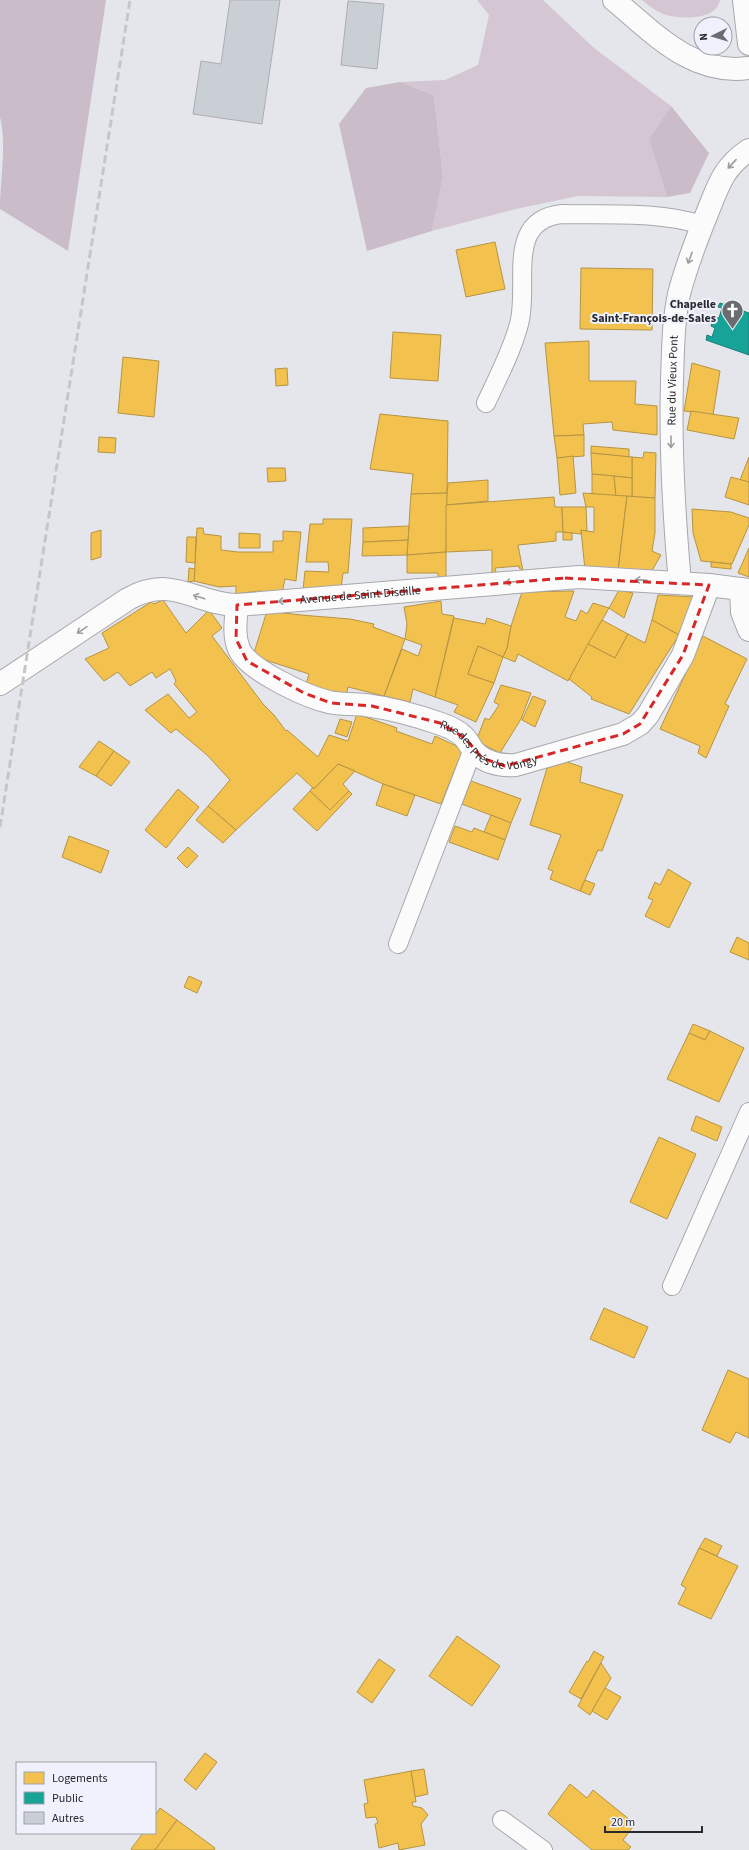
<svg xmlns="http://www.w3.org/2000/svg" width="749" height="1850" viewBox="0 0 749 1850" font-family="'Source Sans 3',sans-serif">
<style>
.green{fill:#d4c7d3}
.forest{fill:#cabcc9}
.homes{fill:#f2c14e;stroke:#b69444}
.public{fill:#17a398;stroke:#1c7f78}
.building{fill:#cacfd6;stroke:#abadb0}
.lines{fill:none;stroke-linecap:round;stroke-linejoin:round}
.service-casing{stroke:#a7a8ac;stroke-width:20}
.minor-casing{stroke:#a7a8ac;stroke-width:24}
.tertiary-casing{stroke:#a7a8ac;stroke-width:24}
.service{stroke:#fbfbfc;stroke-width:18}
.minor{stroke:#fbfbfc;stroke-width:22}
.tertiary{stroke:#fbfbfc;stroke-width:22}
.rail{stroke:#c6c6c7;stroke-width:3;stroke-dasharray:8 4;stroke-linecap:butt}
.oneway{stroke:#9c9d9f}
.marked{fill:none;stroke:#d62828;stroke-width:3;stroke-dasharray:8 5;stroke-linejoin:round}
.labels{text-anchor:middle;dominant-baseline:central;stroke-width:4;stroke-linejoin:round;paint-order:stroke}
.poi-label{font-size:12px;font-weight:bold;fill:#292a2e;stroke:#eff1fc;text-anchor:end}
.street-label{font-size:12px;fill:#292a2e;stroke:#eff1fc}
</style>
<rect width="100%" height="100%" fill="#e5e6eb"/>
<g class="green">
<polygon points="477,0 543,0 594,48 671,106 649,139 667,197 578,196 516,209 432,231 443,177 434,95 400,82 445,80 478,65 489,15"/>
<path d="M642 0H720C716 21 681 19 666 15 657 12 649 6 642 0Z"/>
</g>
<g class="forest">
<path d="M0 0H106L68 251 0 209C0 178 7 148 0 117Z"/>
<polygon points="400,82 434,95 443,177 432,231 367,251 339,124 366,88"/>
<polygon points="671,106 709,153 690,193 667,197 649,139"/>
</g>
<g class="homes">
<polygon points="495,242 505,289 466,297 456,250"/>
<polygon points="581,268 653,269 652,330 580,329"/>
<polygon points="393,332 441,335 438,381 390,378"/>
<polygon points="589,341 589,381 636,381 635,404 657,406 657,435 613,430 612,422 583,424 584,435 554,436 545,343"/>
<polygon points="123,357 159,361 154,417 118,413"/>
<polygon points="692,363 720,371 713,415 684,411"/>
<polygon points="287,368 288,385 276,386 275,369"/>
<polygon points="691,411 739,418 734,439 687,430"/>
<polygon points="380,414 448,421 447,493 411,494 413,474 370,469"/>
<polygon points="584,435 584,456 557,458 554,436"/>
<polygon points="99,437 116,438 115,453 98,452"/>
<polygon points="591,446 629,449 629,457 591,453"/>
<polygon points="644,452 656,453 655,498 632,497 632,457 643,458"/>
<polygon points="591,453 632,457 632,478 592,474"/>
<polygon points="573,456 576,493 560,495 557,458"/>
<polygon points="749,457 749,482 740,480"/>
<polygon points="267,468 285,468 286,481 268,482"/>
<polygon points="592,474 614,476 616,496 592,494"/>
<polygon points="614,476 632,478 632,497 616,496"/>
<polygon points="731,477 749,482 749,505 725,497"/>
<polygon points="488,480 488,501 446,505 448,483"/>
<polygon points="447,493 446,552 407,555 411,494"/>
<polygon points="583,493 627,496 618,571 585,570 581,530 594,532 594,507 586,507"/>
<polygon points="627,496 655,498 655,533 652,551 661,555 650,574 618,571"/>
<polygon points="554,497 555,507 562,507 563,532 556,532 556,541 518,545 523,571 519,568 519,566 495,568 496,572 492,573 492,550 446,552 446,505"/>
<polygon points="562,507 586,507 587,531 581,530 581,534 563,532"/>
<polygon points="692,509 731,512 749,518 749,525 732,564 701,561 693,533"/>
<polygon points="323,519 352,519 348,573 343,573 341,589 303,590 305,571 329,572 328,562 306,562 310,524 323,524"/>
<polygon points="409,526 408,540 363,542 363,528"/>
<polygon points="197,528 203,528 204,534 221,536 221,550 238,552 273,552 273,541 283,541 283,531 301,532 296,581 285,579 282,593 258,591 236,594 236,586 219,587 194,581"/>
<polygon points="101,530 101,557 91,560 91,533"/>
<polygon points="563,532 572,533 572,540 563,540"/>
<polygon points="239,533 260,534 260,548 239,548"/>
<polygon points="187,537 196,537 195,563 186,562"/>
<polygon points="408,540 407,555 362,556 363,542"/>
<polygon points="749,548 749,577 738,573"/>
<polygon points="446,552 446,579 438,580 438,573 407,573 407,555"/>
<polygon points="711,562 731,564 731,569 711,567"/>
<polygon points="189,568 195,569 194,581 188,582"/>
<polygon points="619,590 633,593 624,618 609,608"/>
<polygon points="574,591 565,617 576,621 581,610 587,614 593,603 609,608 568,681 518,654 515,662 503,657 507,648 511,626 522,592"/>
<polygon points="658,595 694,597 679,635 652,620"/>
<polygon points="163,600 186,633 209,610 222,628 212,636 263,704 274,715 286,731 287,730 318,757 329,735 348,741 357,714 397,728 396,731 432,744 435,736 463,749 441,804 383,784 338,764 314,789 297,773 236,830 208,806 230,780 207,755 176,729 171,733 145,710 168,694 189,718 197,712 174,684 176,681 170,669 156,678 152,672 130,686 118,672 104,681 85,659 109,648 102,633 151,602 154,604"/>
<polygon points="441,601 442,614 454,616 435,697 413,689 410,702 384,696 402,649 418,656 422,645 405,639 407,624 404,607"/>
<polygon points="267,611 301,615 350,619 374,624 373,627 405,639 384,696 348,687 346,696 306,684 309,674 253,656"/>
<polygon points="454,618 485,624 487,618 511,626 507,648 503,657 478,646 468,674 494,683 476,722 454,712 458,705 435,697"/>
<polygon points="602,620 628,634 615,658 588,644"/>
<polygon points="652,620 679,635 629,714 591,699 592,697 569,679 588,644 615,658 628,634 645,643"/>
<polygon points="703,636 747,659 725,704 729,706 706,758 698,753 700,746 660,729"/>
<polygon points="478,646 503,657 494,683 468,674"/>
<polygon points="501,685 531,693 521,719 500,753 476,741 485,718 489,720 499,705 494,702"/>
<polygon points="533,696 546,701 535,727 522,720"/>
<polygon points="340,719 352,722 347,737 335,733"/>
<polygon points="99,741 114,751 96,776 79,767"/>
<polygon points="114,751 130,762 111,786 96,776"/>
<polygon points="567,762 582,767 580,782 623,795 602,851 598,850 580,891 550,879 553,871 548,869 561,835 530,825 547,768"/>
<polygon points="338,764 355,771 343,784 349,791 330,810 310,791 313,787 314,789"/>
<polygon points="471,781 521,799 511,823 462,804"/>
<polygon points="383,784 415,795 407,816 376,805"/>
<polygon points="178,789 199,807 166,848 145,830"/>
<polygon points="310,791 330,810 349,791 352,794 317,831 293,809"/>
<polygon points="208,806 236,830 223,843 196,820"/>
<polygon points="491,815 511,823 505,840 484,832"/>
<polygon points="455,826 472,832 474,828 505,840 498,860 449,842"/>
<polygon points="69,836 109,851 101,873 62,857"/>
<polygon points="188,847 198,856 187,868 177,858"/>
<polygon points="668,869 691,883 669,928 645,916 653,900 648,898 655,882 660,885"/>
<polygon points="585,880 595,884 590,895 580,891"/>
<polygon points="737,937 749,943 749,960 730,952"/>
<polygon points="189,976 202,982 197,993 184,987"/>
<polygon points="693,1024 710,1031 705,1040 689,1033"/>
<polygon points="710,1031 744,1048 719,1102 667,1079 689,1033 705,1040"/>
<polygon points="696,1116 722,1127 717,1141 691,1130"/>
<polygon points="659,1137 696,1154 667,1219 630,1202"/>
<polygon points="604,1308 648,1327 634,1358 590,1339"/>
<polygon points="728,1370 749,1379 749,1438 736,1432 730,1443 702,1430"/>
<polygon points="705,1538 722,1546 717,1556 699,1548"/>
<polygon points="699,1548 738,1566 711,1619 678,1604 686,1588 681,1585"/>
<polygon points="457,1636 500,1666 472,1706 429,1676"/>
<polygon points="594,1651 604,1657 581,1699 569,1692 587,1661 588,1662"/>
<polygon points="379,1659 395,1670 372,1703 357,1692"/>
<polygon points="601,1663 611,1678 590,1715 578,1706"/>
<polygon points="605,1688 621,1697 607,1720 592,1711"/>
<polygon points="205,1753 217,1762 196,1790 184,1780"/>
<polygon points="424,1769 428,1794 415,1797 411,1771"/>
<polygon points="411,1771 416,1802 412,1802 413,1806 422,1808 428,1815 421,1824 425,1845 399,1850 398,1843 379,1848 375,1824 378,1823 376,1817 366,1818 364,1804 368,1803 364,1780"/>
<polygon points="570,1784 587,1798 593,1790 635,1824 623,1840 631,1847 628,1850 592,1850 548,1814"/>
<polygon points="160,1808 177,1820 155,1850 133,1850 131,1849 143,1833 155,1833 155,1816"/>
<polygon points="177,1820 215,1848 214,1850 155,1850"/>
</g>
<polygon class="public" points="720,303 749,313 749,355 706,340 707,335 712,337 715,328 711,326 714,316 719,318 722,308 718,307"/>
<g class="building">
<polygon points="230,0 280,0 262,124 193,114 201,61 221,64"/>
<polygon points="348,1 384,4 377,69 341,65"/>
</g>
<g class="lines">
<defs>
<g id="service">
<path d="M486 403C498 377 512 351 519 324 530 285 504 220 562 214 608 215 658 211 702 225"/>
<polyline points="398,944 473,749"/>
<polyline points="672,1286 749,1112"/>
<polyline points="502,1820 543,1850"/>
</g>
<g id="minor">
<path d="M614 0C654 33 692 76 749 68"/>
<path id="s1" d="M680 583C674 516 670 449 672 381 673 352 673 322 679 294 686 267 696 241 706 216 718 187 722 168 749 150"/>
<polyline points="741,589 742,612 749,630"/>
<path id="s2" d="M237 605C236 620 233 635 239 649 248 670 307 697 329 702 341 705 353 703 365 705 389 708 418 716 441 724 450 727 458 731 464 737 468 741 470 746 473 750 484 763 500 766 516 765L623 734 640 724 648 715 683 655 709 585"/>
<path id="s3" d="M0 684 128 599C173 574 194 604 237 605L579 577 709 585 749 590"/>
</g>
<polyline id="tertiary" points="744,0 749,44"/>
</defs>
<use href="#service" class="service-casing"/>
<use href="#minor" class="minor-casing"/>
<use href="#tertiary" class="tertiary-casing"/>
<use href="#service" class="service"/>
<use href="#minor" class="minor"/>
<use href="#tertiary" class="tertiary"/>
<polyline class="rail" points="0,827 130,0"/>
</g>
<defs><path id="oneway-shaft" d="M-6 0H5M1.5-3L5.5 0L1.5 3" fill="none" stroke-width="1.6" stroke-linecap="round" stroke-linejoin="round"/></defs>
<g class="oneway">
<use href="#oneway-shaft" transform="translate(732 164) rotate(133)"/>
<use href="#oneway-shaft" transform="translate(690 258) rotate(110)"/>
<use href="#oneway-shaft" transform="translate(671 442) rotate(90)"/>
<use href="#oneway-shaft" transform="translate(641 580) rotate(-176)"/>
<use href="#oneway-shaft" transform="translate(511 582) rotate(175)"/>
<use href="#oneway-shaft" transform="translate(199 597) rotate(-162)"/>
<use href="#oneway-shaft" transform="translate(284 601) rotate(175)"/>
<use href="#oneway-shaft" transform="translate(82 630) rotate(146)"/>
</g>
<path class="marked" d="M565 578 709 585 683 655 640 724 623 734 505 766 482 758 465 738 440 723 372 706 331 703 304 693 247 661 236 639 237 605Z"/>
<defs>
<symbol id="church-pin" viewBox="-11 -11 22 30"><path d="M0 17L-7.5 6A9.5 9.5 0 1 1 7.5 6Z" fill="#6b6c70" stroke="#eff1fc"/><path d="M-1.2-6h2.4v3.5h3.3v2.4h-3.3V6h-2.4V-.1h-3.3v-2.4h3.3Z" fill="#fff"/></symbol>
</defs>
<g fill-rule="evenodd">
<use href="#church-pin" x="720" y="298" width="25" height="34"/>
</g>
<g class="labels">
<g class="poi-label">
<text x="716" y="304">Chapelle<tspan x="716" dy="14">Saint-François-de-Sales</tspan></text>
</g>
<g class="street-label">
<text stroke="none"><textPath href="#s1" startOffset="203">Rue du Vieux Pont</textPath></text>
<text stroke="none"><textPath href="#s3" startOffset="390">Avenue de Saint-Disdille</textPath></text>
<text stroke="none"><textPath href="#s2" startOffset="321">Rue des Prés de Vongy</textPath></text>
</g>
</g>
<rect x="16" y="1762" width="140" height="72" fill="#eff1fc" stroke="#a0a1aa"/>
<rect x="24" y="1772" width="20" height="12" fill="#f2c14e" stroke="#a0a1aa"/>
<text x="52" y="1782" font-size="12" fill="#292a2e">Logements</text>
<rect x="24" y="1792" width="20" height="12" fill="#17a398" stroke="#a0a1aa"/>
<text x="52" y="1802" font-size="12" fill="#292a2e">Public</text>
<rect x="24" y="1812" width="20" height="12" fill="#cacfd6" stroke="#a0a1aa"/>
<text x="52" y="1822" font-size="12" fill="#292a2e">Autres</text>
<g transform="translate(713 36) rotate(265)"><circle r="19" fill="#eff1fc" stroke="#a0a1aa"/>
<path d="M0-3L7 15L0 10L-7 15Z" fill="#6b6c70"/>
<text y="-6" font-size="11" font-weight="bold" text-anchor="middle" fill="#292a2e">N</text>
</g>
<path d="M605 1826v6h97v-6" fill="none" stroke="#292a2e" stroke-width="2"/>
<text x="611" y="1826" font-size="12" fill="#292a2e" stroke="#eff1fc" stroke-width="3" paint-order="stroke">20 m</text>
</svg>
